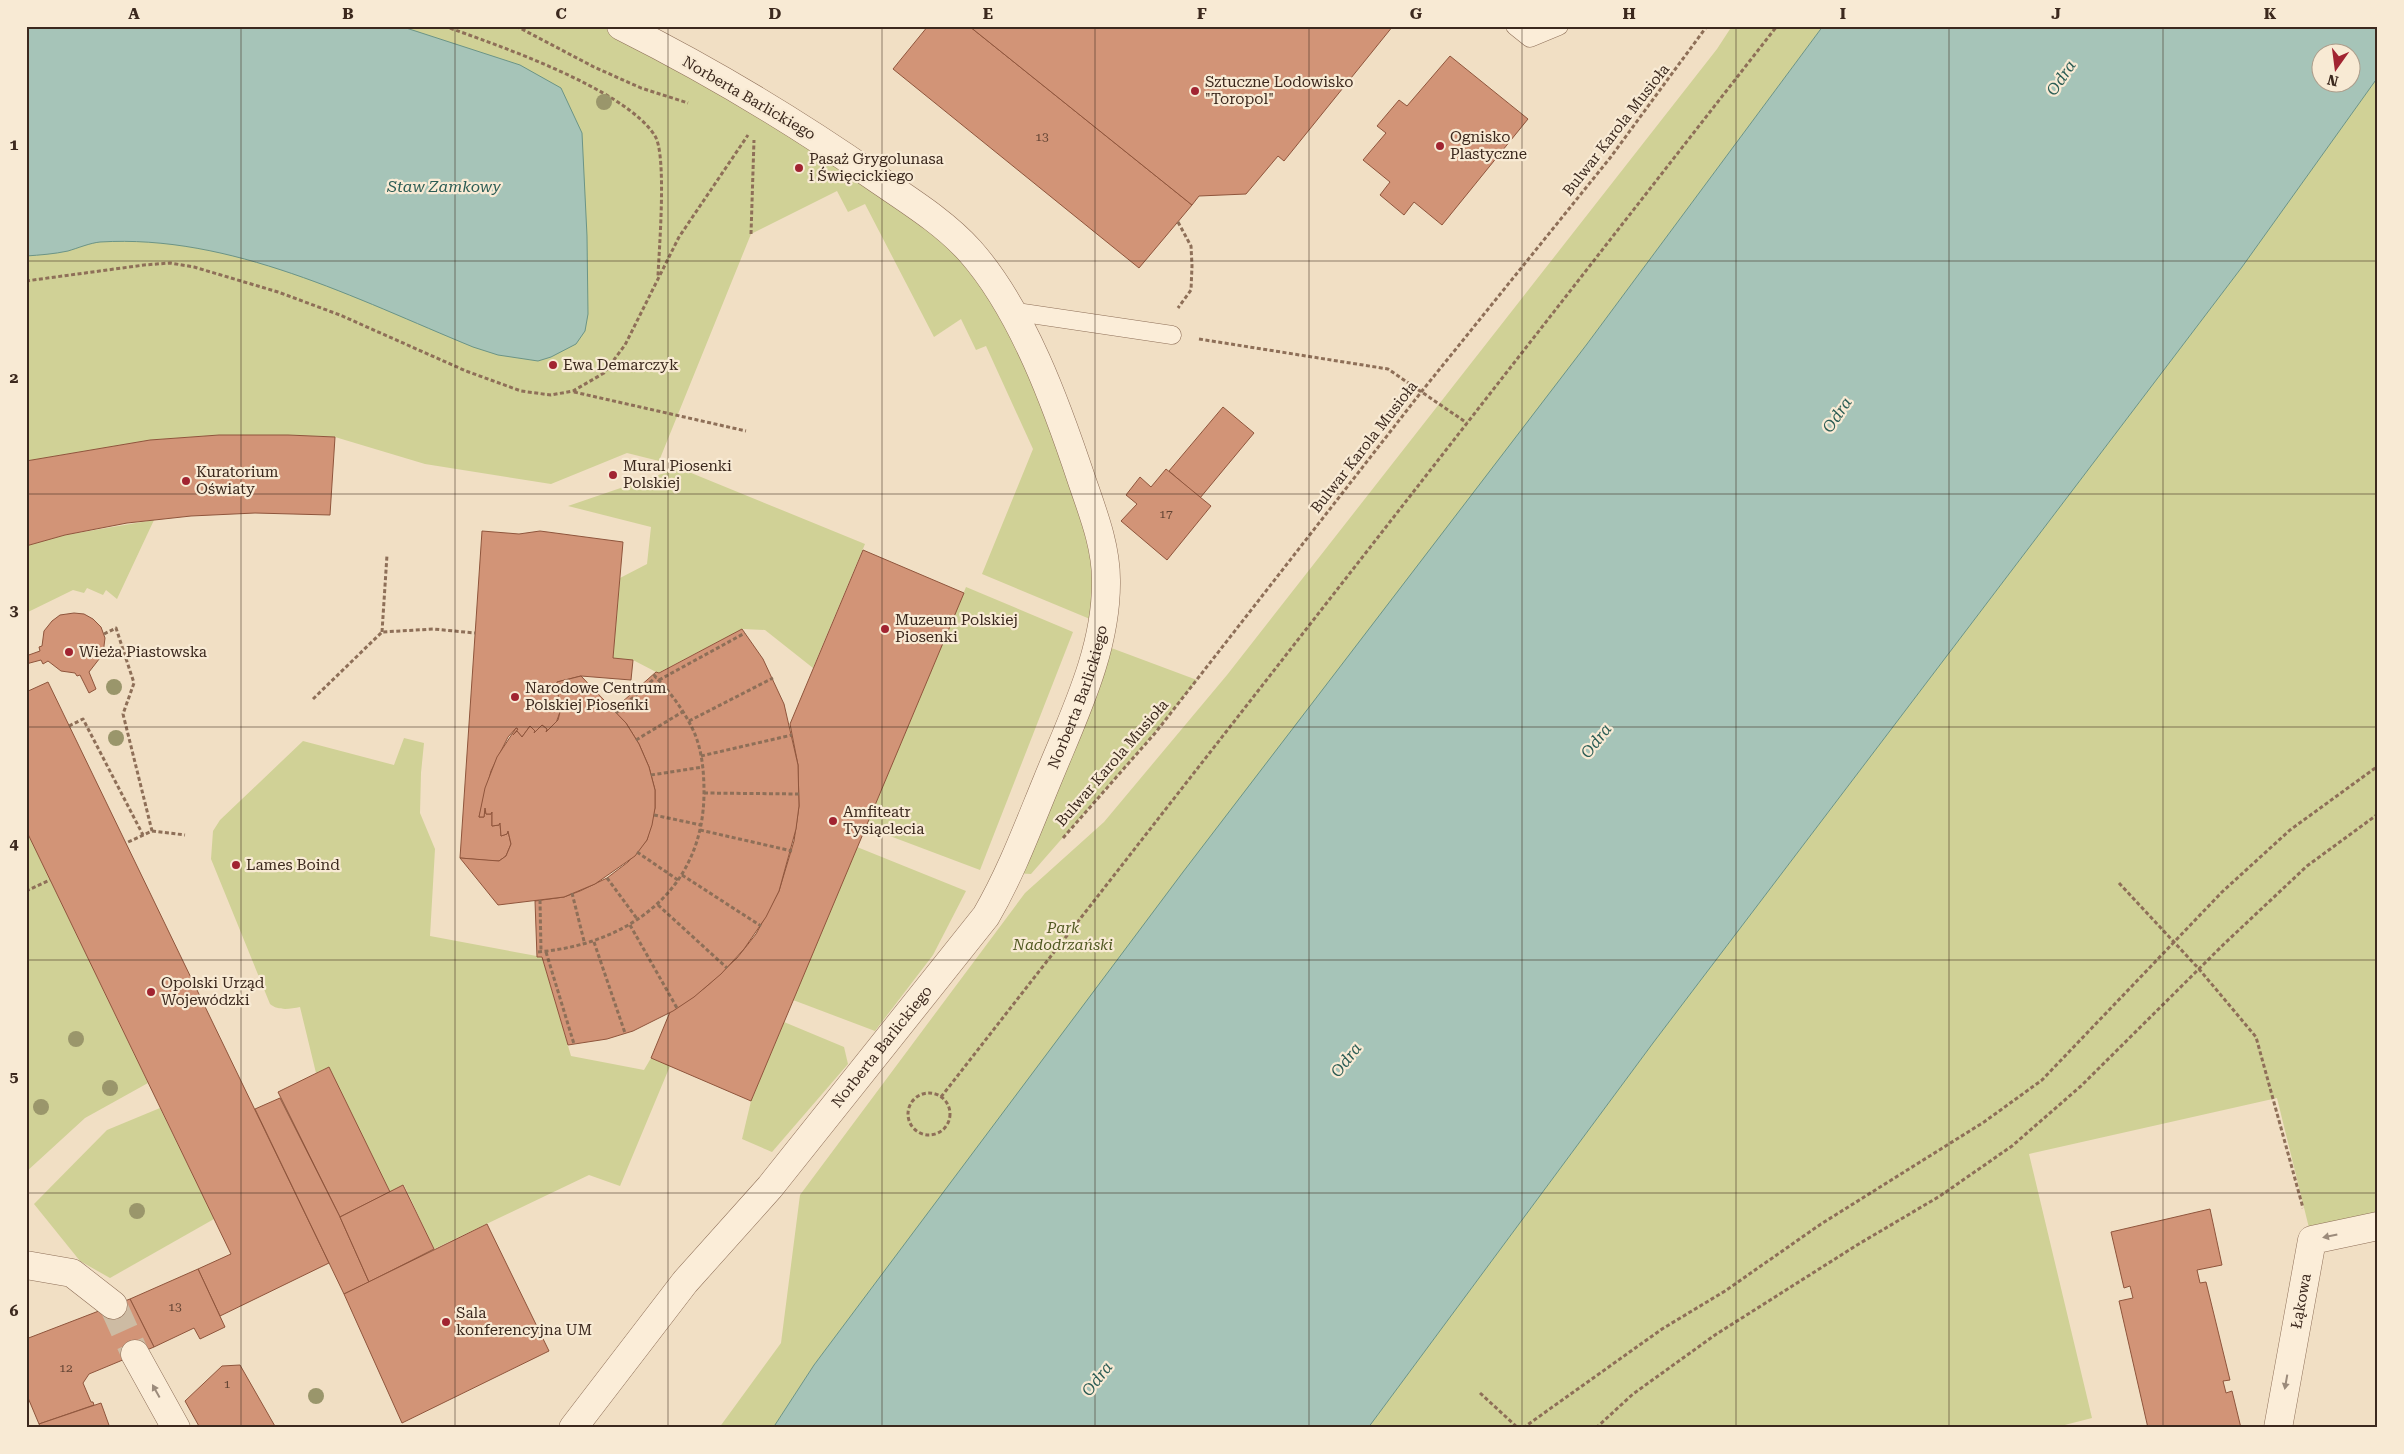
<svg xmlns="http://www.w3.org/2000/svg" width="2404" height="1454" viewBox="0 0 2404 1454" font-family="'Roboto Serif',serif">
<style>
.green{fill:#d0d196}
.water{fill:#a6c4b8;stroke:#6b9486;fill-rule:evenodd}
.building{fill:#d29477;stroke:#8f553c}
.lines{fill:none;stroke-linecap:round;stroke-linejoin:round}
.minor-tunnel{stroke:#cdbba3;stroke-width:28;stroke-dasharray:28 14;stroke-linecap:butt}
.service-casing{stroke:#8e6f58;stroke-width:19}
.minor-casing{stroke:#8e6f58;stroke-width:29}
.path{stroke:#8e6f58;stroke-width:3;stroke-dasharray:4 2.5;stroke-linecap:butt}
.service{stroke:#fbedd8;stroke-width:18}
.minor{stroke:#fbedd8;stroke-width:28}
.tree{fill:#9a966b}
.oneway{fill:#9c8b7b}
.grid{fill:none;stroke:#3c291e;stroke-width:1;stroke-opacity:0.55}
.poi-dot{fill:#a12431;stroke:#f8ead4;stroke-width:2}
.labels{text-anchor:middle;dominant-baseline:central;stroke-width:4.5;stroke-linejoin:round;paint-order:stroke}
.number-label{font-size:12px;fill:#624434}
.poi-label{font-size:15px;fill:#3c291e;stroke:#f8ead4;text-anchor:start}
.street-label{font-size:15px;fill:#3c291e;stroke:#f8ead4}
.park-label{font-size:15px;font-style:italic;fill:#525a23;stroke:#f8ead4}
.water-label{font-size:16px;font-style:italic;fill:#2c5d55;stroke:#f8ead4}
.neatline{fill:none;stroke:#3c291e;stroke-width:2}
.grid-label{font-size:16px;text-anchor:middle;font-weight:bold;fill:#3c291e}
</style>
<rect width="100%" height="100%" fill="#f1dfc4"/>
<g class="green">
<polygon points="26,26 621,26 826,144 1001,293 1101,538 1102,624 982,574 1033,449 986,346 976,350 961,319 934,337 865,204 848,212 837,191 751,234 659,461 627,453 551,484 425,464 335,437 288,435 219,435 150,440 26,461"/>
<polygon points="1732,26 1823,26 1587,344 814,1365 773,1428 719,1428 781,1343 800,1195 1025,893 1104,822 1227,675 1717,49"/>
<polygon points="2378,77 2378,1226 2312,1240 2277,1098 2029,1154 2092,1418 2053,1428 1368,1428 1653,1043 2242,267"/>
<polygon points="679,468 865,544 813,668 765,630 742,629 658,673 633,660 613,658 620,578 647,564 651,527 568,506"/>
<polygon points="154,520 117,599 106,590 103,595 87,588 84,593 73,590 26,613 26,546 65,535"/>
<polygon points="966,587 1073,632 980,870 866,827"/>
<polygon points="1098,643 1197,680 1155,732 1031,874 1009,873"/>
<path d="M404 738 424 743 421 773 420 813 435 849 430 936 542 957 571 1056 644 1070 651 1058 670 1066 620 1186 589 1175 434 1249 404 1185 390 1192 329 1067 316 1073 300 1007C290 1009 278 1011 270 1004L211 859 213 831 220 820 303 741 394 765Z"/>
<polygon points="26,830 148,1083 85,1118 26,1172"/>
<polygon points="857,847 966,891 933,955 875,1031 793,1000"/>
<polygon points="784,1022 844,1047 848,1064 772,1152 742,1139 751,1101"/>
<polygon points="160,1108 214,1219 110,1278 80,1261 34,1204 107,1130"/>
</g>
<g class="water">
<path d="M26 26H400L520 65 561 88 582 133 587 236 588 314 585 331 576 344 551 357 538 361 498 355 473 347C356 299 231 234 100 242 90 243 78 248 68 251 54 254 40 255 26 256Z"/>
<path d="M1823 26H2378V77L2242 267 1653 1043 1368 1428H773L814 1365 1183 872 1587 344ZM2322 52H2352V82H2322Z"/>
</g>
<g class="building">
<polygon points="928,26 969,26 1192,205 1139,268 893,69"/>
<polygon points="969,26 1393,26 1284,161 1278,156 1246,194 1199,196 1192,205"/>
<polygon points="1450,56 1528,119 1442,225 1414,202 1404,215 1380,195 1390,182 1363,160 1386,133 1377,126 1399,100 1407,106"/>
<polygon points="1223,407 1254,433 1200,498 1169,471"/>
<polygon points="219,435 288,435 335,437 330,515 255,513 191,516 127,523 65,535 26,546 26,461 150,440"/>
<polygon points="1166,469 1211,506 1167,560 1121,521 1137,504 1126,495 1140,477 1151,487"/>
<polygon points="482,531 519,534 540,531 623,542 613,658 633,660 631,680 581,676 557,682 560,712 556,723 546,732 547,729 542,725 534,733 535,731 530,726 522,737 517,731 513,735 518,729 516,728 508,737 491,771 479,817 484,817 485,808 486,814 491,814 492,812 492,826 499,825 500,823 501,836 507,834 508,831 511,844 506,856 499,861 494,861 460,858"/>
<polygon points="863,550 964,593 751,1101 651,1058 670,1012 706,987 737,958 756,934 779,891 794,841 799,806 798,765 790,724"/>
<polygon points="74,613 84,614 93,619 101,627 105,638 103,654 89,672 96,689 89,693 80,675 77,676 75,673 61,671 48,661 43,664 41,660 26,664 26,656 40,651 39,647 42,646 44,631 52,621 60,615"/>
<polygon points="742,629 763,659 784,704 798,765 799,806 796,829 779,891 766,917 744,949 721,974 694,997 673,1011 633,1031 607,1039 568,1045 542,957 537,957 535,901 564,897 580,891 607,878 628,862 647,840 655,808 655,790 649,767 639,744 626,723 613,710 656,672 659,673"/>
<polygon points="581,676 626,723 639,744 649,767 655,790 655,808 652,825 647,840 635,856 595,884 564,897 498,905 460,858 499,861 506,856 511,844 508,831 507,834 501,836 500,823 499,825 492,826 492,812 491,814 486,814 485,808 484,817 479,817 485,788 497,757 516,728 518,729 513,735 517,731 522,737 530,726 535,731 534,733 542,725 547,729 546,732 558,720 560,712 557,682"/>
<polygon points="48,682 329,1263 220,1316 198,1269 231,1254 26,830 26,692"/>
<polygon points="329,1067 390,1192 340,1217 278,1092"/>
<polygon points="280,1098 340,1217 369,1282 344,1294 255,1109"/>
<polygon points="403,1185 434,1249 369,1282 340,1217"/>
<polygon points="2210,1209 2222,1265 2197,1270 2200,1283 2206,1282 2230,1380 2223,1381 2226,1393 2232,1391 2241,1428 2148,1428 2119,1301 2133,1298 2130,1286 2124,1288 2111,1232"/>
<polygon points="487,1224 549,1351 402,1423 344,1294"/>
<polygon points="198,1269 225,1327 200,1339 194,1328 154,1347 130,1299"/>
<polygon points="130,1299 154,1347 89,1374 83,1383 91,1402 93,1402 94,1405 39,1424 26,1393 26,1339"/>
<polygon points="240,1365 276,1428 200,1428 185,1401 222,1366"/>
<polygon points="101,1403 110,1428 41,1428 39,1424"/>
</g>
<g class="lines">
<polyline class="minor-tunnel" points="113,1305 135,1354"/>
<defs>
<g id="service">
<polyline points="1515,26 1530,38 1559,26"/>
<polyline points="1010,311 1172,335"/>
</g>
<g id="minor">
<polyline points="26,1265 72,1273 113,1305"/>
<polyline points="135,1354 176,1428"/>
<path id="s1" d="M573 1428 685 1282 770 1187 986 916C1011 873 1028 827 1047 781 1073 717 1107 650 1106 580 1106 546 1093 513 1082 481 1057 406 1023 311 970 251 944 222 908 200 876 178 797 123 707 69 621 26"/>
<path id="s2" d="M2278 1428 2312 1240 2378 1226"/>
</g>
</defs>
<use href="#service" class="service-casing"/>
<use href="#minor" class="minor-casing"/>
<g class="path">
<path d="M444 26C497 45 626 89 655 136 667 155 659 250 658 276"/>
<polyline points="516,26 594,67 641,88 688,103"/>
<polyline points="1178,222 1191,246 1192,266 1191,290 1178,308"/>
<polyline points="751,234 754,140"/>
<polyline points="26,281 144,265 170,263 194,267 278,292 340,315 466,371 521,391 551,395 573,391 604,373 625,345 679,237 748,135"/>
<polyline points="1199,339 1388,369 1467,423"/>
<polyline points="574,392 746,431"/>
<polyline points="382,632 387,555"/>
<polyline points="104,634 116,628 134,683 123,714 152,831 126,843"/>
<polyline points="659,680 745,633"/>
<polyline points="313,699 382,632 433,629 475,633"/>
<polyline points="616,713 656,677"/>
<polyline points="689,721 773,678"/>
<polyline points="69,726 83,719 143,835"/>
<polyline points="636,740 684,711"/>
<polyline points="701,756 792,735"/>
<polyline points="651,775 703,767"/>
<polyline points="704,793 799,794"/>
<polyline points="654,815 701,825"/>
<polyline points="700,830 792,851"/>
<polyline points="152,831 185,835"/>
<polyline points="1063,838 1156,732 1422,391 1610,158 1707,26"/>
<polyline points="637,852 678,880"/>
<polyline points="682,875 761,926"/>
<polyline points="607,878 638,920"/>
<polyline points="2119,883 2199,969 2256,1037 2303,1208"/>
<polyline points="26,891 50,880"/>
<polyline points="572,893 585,945"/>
<polyline points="540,900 541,952"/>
<polyline points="658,905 727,968"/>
<polyline points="630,925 677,1008"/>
<polyline points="594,942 625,1033"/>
<path d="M538 952C629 944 704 890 704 792 704 772 702 750 694 732 684 710 670 692 653 674"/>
<polyline points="546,952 574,1044"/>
<circle cx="929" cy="1114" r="21"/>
<polyline points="941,1097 1777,26"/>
<polyline points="1480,1393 1518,1428"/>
<polyline points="1523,1428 1662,1329 1725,1291 1821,1224 1984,1122 2042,1080 2222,892 2290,830 2378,766"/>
<polyline points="1596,1428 1633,1394 1715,1335 1857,1245 1940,1196 2012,1146 2081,1086 2224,944 2307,866 2378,814"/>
</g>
<use href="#service" class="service"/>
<use href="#minor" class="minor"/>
</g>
<g class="tree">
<circle cx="604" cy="102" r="8"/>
<circle cx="114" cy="687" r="8"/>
<circle cx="116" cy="738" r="8"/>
<circle cx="76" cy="1039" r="8"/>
<circle cx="110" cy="1088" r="8"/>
<circle cx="41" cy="1107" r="8"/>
<circle cx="137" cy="1211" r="8"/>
<circle cx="316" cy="1396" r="8"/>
</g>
<defs><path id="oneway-solid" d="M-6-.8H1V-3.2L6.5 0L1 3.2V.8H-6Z" transform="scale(1.25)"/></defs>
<g class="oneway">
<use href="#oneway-solid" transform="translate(2330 1236) rotate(168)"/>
<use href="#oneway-solid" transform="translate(2286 1382) rotate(100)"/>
<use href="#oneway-solid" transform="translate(156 1391) rotate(-119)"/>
</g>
<path class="grid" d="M241 26V1428M455 26V1428M668 26V1428M882 26V1428M1095 26V1428M1309 26V1428M1522 26V1428M1736 26V1428M1949 26V1428M2163 26V1428M26 261H2378M26 494H2378M26 727H2378M26 960H2378M26 1193H2378"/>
<g class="poi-dot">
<circle cx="1195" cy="91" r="5"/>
<circle cx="1440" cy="146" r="5"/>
<circle cx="799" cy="168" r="5"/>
<circle cx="553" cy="365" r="5"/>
<circle cx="613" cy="475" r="5"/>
<circle cx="186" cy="481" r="5"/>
<circle cx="885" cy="629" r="5"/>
<circle cx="69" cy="652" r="5"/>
<circle cx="515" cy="697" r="5"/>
<circle cx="833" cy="821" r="5"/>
<circle cx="236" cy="865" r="5"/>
<circle cx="151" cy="992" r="5"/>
<circle cx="446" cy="1322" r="5"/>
</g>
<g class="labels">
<g class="number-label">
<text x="1042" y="137">13</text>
<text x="1166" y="514">17</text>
<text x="175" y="1307">13</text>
<text x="66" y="1368">12</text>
<text x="227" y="1384">1</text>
</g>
<g class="poi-label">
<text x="1205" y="82">Sztuczne Lodowisko<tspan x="1205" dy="17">"Toropol"</tspan></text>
<text x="1450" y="137">Ognisko<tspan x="1450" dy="17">Plastyczne</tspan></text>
<text x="809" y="159">Pasaż Grygolunasa<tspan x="809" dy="17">i Święcickiego</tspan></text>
<text x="563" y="365">Ewa Demarczyk</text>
<text x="623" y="466">Mural Piosenki<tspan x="623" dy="17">Polskiej</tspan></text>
<text x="196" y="472">Kuratorium<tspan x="196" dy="17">Oświaty</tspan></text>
<text x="895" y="620">Muzeum Polskiej<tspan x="895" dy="17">Piosenki</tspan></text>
<text x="79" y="652">Wieża Piastowska</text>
<text x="525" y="688">Narodowe Centrum<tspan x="525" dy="17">Polskiej Piosenki</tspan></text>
<text x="843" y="812">Amfiteatr<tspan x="843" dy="17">Tysiąclecia</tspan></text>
<text x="246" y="865">Lames Boind</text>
<text x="161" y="983">Opolski Urząd<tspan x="161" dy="17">Wojewódzki</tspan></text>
<text x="456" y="1313">Sala<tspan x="456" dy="17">konferencyjna UM</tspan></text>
</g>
<g class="street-label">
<text transform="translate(749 98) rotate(30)">Norberta Barlickiego</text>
<text transform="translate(1616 130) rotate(-52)">Bulwar Karola Musioła</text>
<text transform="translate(1364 447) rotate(-52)">Bulwar Karola Musioła</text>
<text stroke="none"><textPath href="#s1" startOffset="896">Norberta Barlickiego</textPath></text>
<text transform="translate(1112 763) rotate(-49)">Bulwar Karola Musioła</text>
<text stroke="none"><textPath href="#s1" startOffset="491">Norberta Barlickiego</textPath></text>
<text stroke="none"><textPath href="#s2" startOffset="129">Łąkowa</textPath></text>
</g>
<g class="park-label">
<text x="1063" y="928">Park<tspan x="1063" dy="17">Nadodrzański</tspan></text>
</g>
<g class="water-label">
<text transform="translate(2061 78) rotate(-56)">Odra</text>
<text x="444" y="186">Staw Zamkowy</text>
<text transform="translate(1837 415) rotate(-56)">Odra</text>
<text transform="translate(1596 741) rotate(-52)">Odra</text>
<text transform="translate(1346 1060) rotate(-52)">Odra</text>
<text transform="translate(1097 1379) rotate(-52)">Odra</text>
</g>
</g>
<rect width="2404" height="1454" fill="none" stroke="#f8ead4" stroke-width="55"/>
<g transform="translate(2336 68) rotate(194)"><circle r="24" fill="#f8ead4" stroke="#ad9d8b"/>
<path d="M0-4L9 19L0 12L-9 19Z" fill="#a12431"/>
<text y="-8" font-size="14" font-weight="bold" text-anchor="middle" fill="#3c291e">N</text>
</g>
<rect x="28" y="28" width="2348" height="1398" class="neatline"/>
<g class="grid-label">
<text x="134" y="19">A</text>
<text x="348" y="19">B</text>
<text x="561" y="19">C</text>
<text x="775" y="19">D</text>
<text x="988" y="19">E</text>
<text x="1202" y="19">F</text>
<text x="1416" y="19">G</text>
<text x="1629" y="19">H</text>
<text x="1843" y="19">I</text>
<text x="2056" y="19">J</text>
<text x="2270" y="19">K</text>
<text x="14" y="150">1</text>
<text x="14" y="383">2</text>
<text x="14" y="616">3</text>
<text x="14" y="849">4</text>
<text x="14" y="1082">5</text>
<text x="14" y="1316">6</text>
</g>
</svg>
